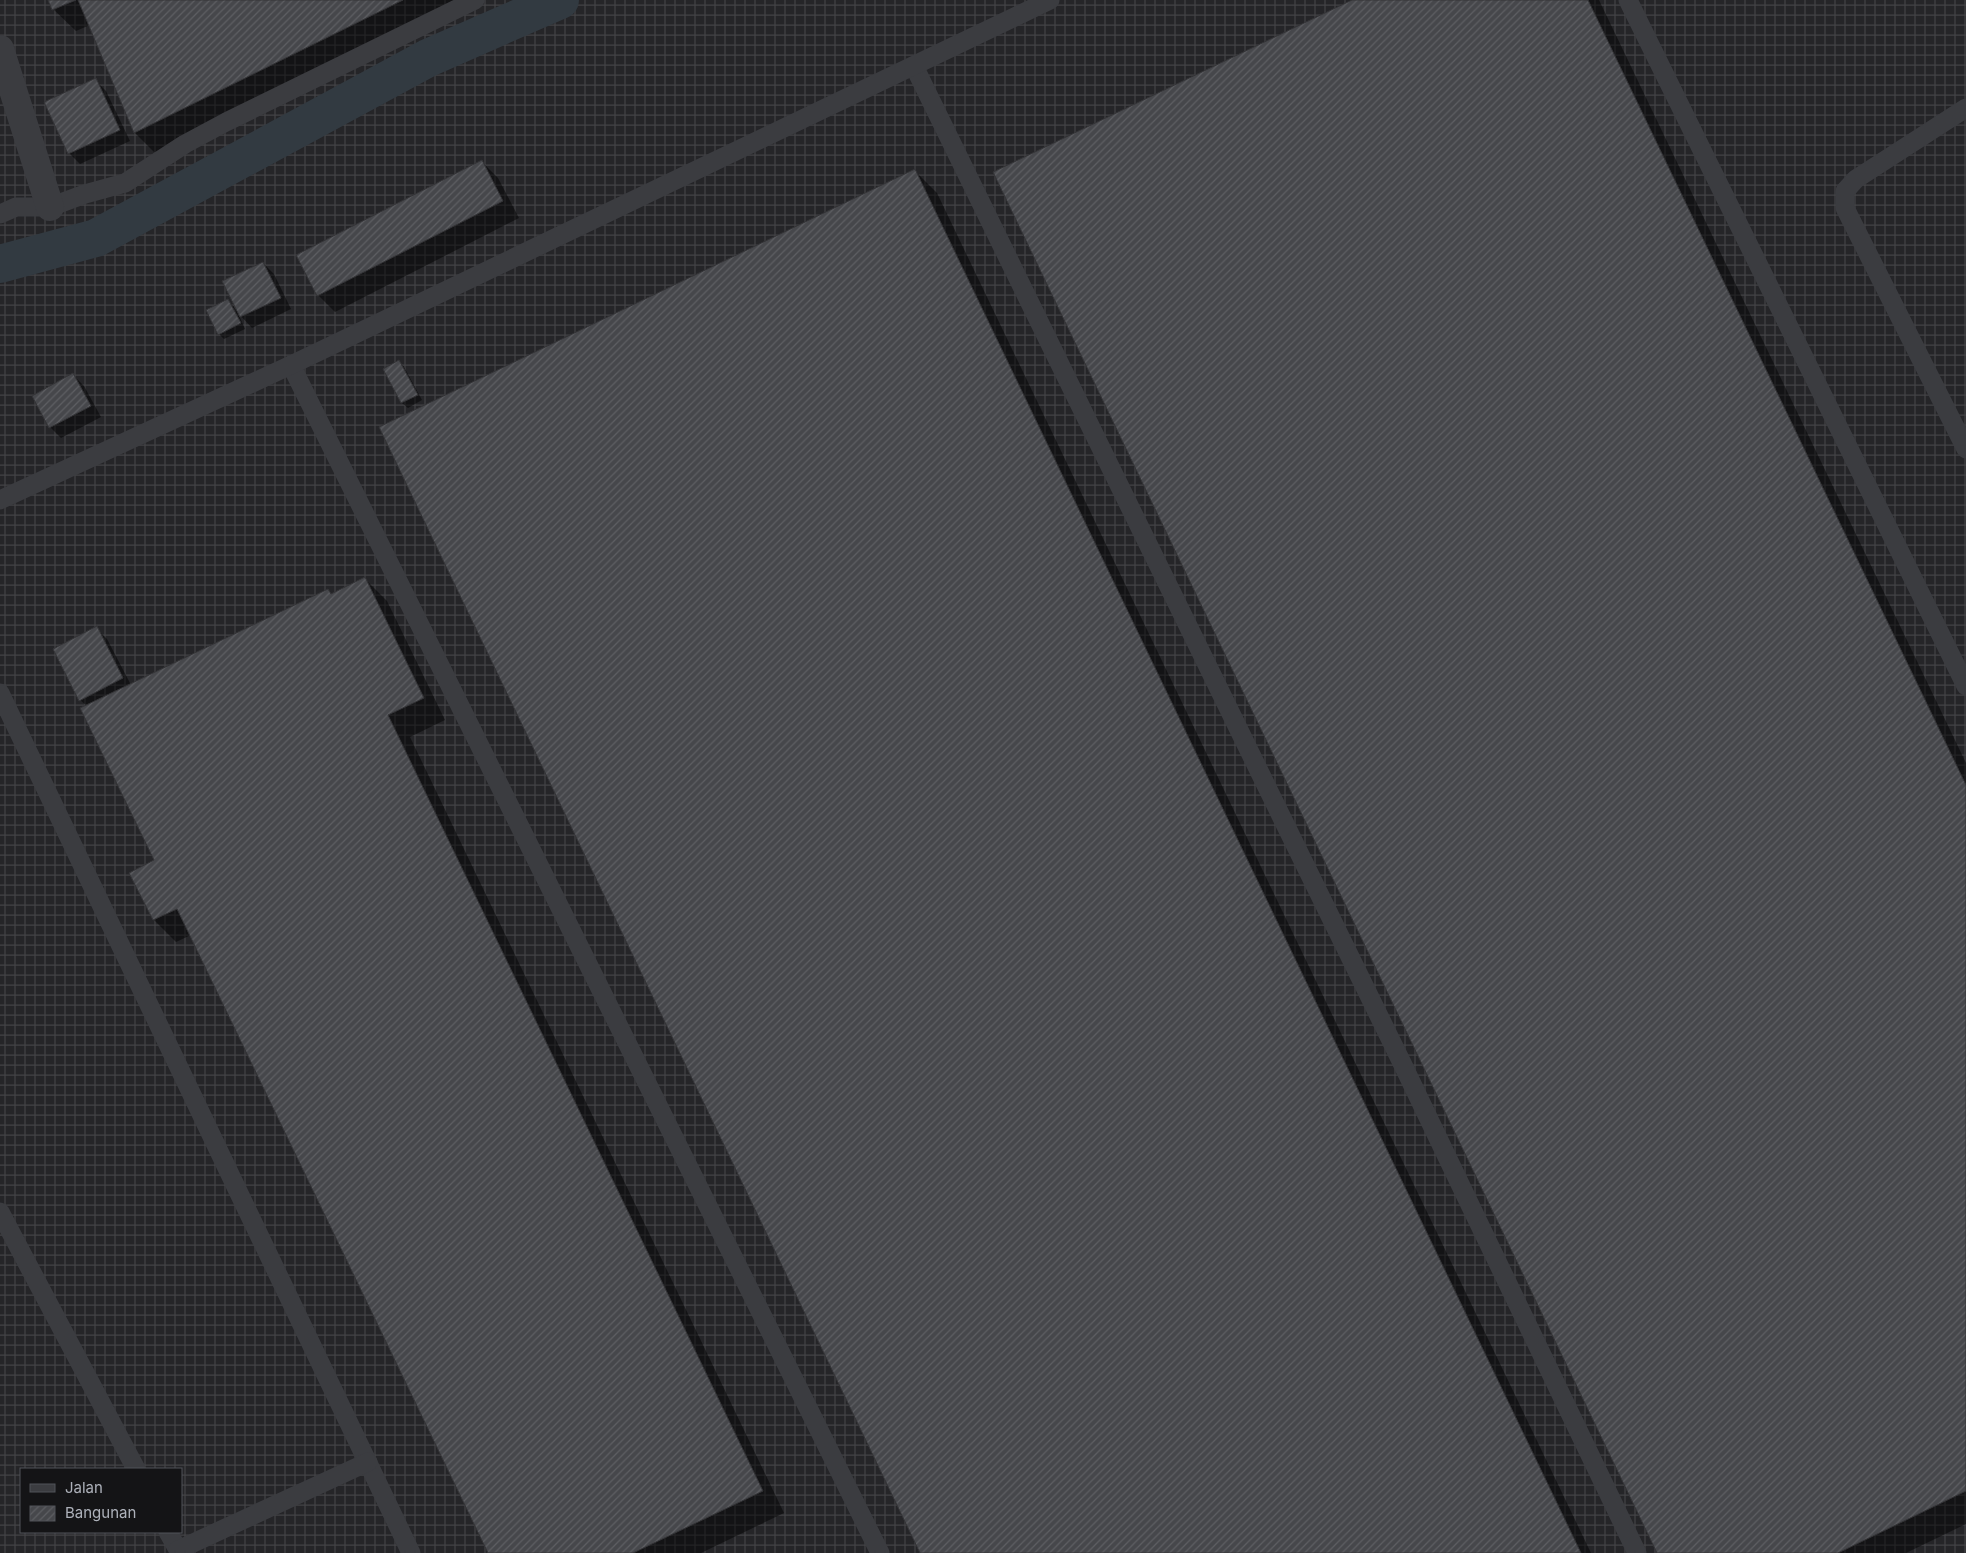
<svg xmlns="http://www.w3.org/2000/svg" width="1966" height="1553" viewBox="0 0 1966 1553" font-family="Inter,sans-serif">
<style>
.industrial{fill:url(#industrial-grid);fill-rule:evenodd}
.shadow{fill:#0007}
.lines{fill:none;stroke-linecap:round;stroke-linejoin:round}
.canal{stroke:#323a41;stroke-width:38}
.building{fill:url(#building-hatch);stroke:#343437}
.service{stroke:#3b3c40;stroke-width:19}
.minor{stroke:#3b3c40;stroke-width:28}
</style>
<defs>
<pattern id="industrial-grid" width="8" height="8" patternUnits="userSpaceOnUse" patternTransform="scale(1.25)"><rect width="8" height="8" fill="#252528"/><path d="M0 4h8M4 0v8" fill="none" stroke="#424245"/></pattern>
<pattern id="building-hatch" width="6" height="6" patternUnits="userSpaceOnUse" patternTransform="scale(1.25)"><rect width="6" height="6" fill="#46474b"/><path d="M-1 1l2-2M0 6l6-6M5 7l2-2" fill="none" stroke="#5e5f63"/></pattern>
</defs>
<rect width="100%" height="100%" fill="#19191b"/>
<path class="industrial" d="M0 0H1966V1553H0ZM21 1469H181V1532H21Z"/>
<g class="shadow">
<polygon points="50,0 469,0 157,155 135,133 90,25 76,31 53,9"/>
<polygon points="1355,0 1599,0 1966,763 1966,1524 1906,1553 1659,1553"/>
<polygon points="95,80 106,91 130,141 80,164 69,153"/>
<polygon points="481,161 498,178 519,218 335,312 318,295"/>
<polygon points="915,171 937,193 1591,1553 922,1553"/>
<polygon points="263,263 274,274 291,309 252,328 238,313 245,329 224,339 219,334 228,301 237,310"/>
<polygon points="399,362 404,367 422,400 408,408 402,403 385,369"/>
<polygon points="73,375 84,386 101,417 61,438 50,427"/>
<polygon points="365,579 387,601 445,720 410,737 784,1513 701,1553 489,1553 191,935 176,942 154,920 131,873 156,861 87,706 80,700 96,628 107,639 131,685 328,590 332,595"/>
</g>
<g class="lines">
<polyline class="canal" points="0,264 96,238 428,58 560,0"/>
</g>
<g class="building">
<polygon points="48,0 76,0 52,10"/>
<polygon points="78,0 403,0 134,133"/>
<polygon points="1352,0 1588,0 1966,785 1966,1491 1838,1553 1657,1553 993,172"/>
<polygon points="96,78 120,130 68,154 44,102"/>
<polygon points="482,160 503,201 317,296 296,255"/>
<polygon points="915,169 1581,1553 920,1553 379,427"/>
<polygon points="263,262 281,298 240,317 222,281"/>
<polygon points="228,299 241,323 218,335 206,310"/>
<polygon points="399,360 418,395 401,403 383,369"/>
<polygon points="73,373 91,406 49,428 32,396"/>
<polygon points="365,577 424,698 388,715 763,1491 633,1553 488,1553 177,909 153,920 129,873 154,860 80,708 328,589 331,594"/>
<polygon points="97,626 123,678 79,701 53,649"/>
</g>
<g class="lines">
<g class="service">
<polyline points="1628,0 1966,686"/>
<polyline points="914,66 1402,1063 1637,1553"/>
<polyline points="1966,108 1856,179 1845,191 1845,208 1966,449"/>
<polyline points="0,214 16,207 50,207 85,194 125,183 185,144 226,122 475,0"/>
<polyline points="291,365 880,1553"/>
<polyline points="0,500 291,365 1050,0"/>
<polyline points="0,693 411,1553"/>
<polyline points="0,1212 136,1469"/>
<polyline points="168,1532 180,1553"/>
<polyline points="178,1550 368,1462"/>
</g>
<polyline class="minor" points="0,49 50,207"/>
</g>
<rect x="20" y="1468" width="162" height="65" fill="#141416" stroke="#515358"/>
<rect x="30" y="1484" width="25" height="8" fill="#3b3c40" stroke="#515358"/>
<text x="65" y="1493" font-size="15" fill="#adb1ba">Jalan</text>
<rect x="30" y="1506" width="25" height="15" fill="url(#building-hatch)" stroke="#515358"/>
<text x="65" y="1518" font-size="15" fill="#adb1ba">Bangunan</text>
</svg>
